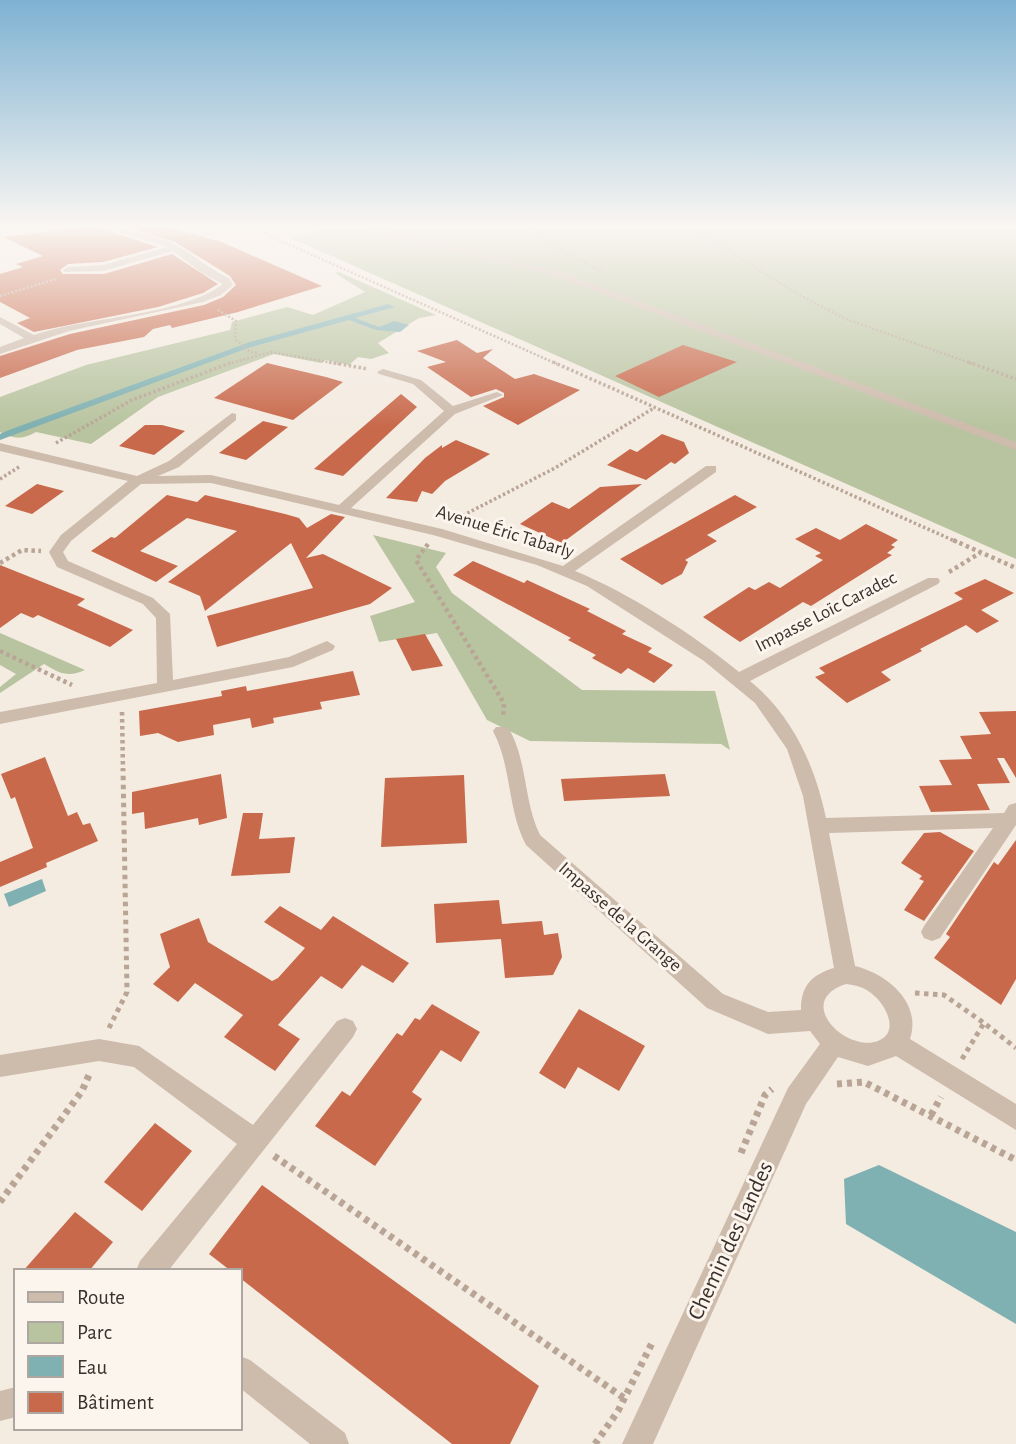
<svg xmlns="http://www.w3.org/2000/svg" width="1016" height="1444" viewBox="0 0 1016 1444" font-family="'Alegreya Sans',sans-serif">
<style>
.green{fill:#b8c4a0}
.water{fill:#7fb0b2}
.building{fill:#c8694b}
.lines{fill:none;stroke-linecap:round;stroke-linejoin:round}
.path-far4{stroke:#b9a596;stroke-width:2.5;stroke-dasharray:2 2;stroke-linecap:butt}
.path-far3{stroke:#b9a596;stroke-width:3.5;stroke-dasharray:2.5 2.5;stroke-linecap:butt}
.path-far2{stroke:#b9a596;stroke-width:4.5;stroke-dasharray:3.5 3.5;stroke-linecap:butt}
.path-far1{stroke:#b9a596;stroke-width:5;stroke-dasharray:4.5 4.5;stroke-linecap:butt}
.path{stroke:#b9a596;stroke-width:7;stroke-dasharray:5 5;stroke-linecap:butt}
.minor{fill:#cdbbac;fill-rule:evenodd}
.labels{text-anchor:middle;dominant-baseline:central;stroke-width:6;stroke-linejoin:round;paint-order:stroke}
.street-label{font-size:19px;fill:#3b302b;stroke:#fbf5ee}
.near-street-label{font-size:23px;fill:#3b302b;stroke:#fbf5ee}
</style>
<rect width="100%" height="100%" fill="#f4ebe1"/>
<g class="green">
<polygon points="335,225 1016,225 1016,559 291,238"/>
<path d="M339 272 436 315 419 318 378 343 389 353 371 359 358 357 349 365 326 360 321 363 274 354 158 397 91 444 36 432C22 440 14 439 0 432V397L86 365 230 330 232 322 287 307 313 315 365 292 335 273Z"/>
<polygon points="373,535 446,553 436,567 452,593 582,690 715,691 730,750 721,744 530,741 487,720 437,633 379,642 370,616 415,602"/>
<path d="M0 633 85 670C68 678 59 673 44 664L0 693V687L16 674 0 665Z"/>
</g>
<g class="water">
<polygon points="388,304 395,307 355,318 379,327 394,321 409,325 400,332 376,330 349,320 248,348 0,440 0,434 9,430 250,342"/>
<polygon points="42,879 46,891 9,907 4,894"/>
<polygon points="879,1165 1016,1232 1016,1324 846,1224 844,1179"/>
</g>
<g class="building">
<polygon points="121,225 159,225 219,241 322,286 238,312 172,328 170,325 153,329 144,337 77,350 0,378 0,356 70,334 204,305 223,297 236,285 230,276 175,242"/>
<polygon points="93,226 158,247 103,262 68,264 60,270 63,274 104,274 172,254 218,284 203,293 158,307 34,332 17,323 30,318 0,302 0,274 23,267 16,264 43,256 3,237"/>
<polygon points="457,340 477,353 493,349 483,358 515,379 534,374 580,390 518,425 483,406 504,397 504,393 496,389 471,397 427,367 446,362 417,351"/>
<polygon points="683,345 737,362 659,397 615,376"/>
<polygon points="267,363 326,377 343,382 293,420 214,398"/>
<polygon points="401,394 417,407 343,476 314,469"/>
<polygon points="263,421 288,427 246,460 219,453"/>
<polygon points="145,425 162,425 185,431 154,455 119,446"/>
<polygon points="662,434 684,442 689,453 675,464 671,462 646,480 607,465 630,449 637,452"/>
<polygon points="456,440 490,454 445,481 432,494 422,491 417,502 386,498 425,458 442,445 442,448"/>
<polygon points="37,484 64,491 32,514 5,506"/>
<polygon points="642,484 562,543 520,524 552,502 569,509 600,487"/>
<polygon points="167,495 197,502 205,495 285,514 299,518 307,528 331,514 345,517 306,558 323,554 392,588 370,604 217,647 207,616 313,588 291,543 205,611 200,596 168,582 237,531 187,518 140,551 178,566 156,582 91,551 111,537 115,538"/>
<polygon points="735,495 757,507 707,535 717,541 685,560 688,562 682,574 662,585 620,559"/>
<polygon points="866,524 898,540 891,545 895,547 887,553 892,555 811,606 803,602 740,642 703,617 749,587 755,590 769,582 780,588 823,560 815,556 821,553 795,539 816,528 840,540"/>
<polygon points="473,561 524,583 527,580 590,609 587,611 626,631 622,634 652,648 648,652 673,665 654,683 628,668 621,674 592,658 596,655 568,640 571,638 453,575"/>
<polygon points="0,565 85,599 77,605 133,630 110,647 38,615 33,618 21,613 0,628"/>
<polygon points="985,579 1014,593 981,610 999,621 977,633 966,625 920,649 922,651 881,672 891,680 847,703 815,677 825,673 819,668 963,599 954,593"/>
<polygon points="425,634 443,666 412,671 396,639"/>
<polygon points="353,671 360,695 320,702 322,709 273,718 274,723 252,728 250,718 213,725 214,735 178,742 158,733 140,736 139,711 222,696 221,691 246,686 247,691"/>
<polygon points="1016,711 1016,778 1004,758 997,758 1010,783 977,784 990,810 931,812 919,786 952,785 939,760 972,759 960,736 991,734 979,712"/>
<polygon points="45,757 68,816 77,812 83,825 90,823 98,841 46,863 47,867 0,887 0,862 33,848 15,797 11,799 1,774"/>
<polygon points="221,774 227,818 199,825 198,818 145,829 144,812 132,814 132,792"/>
<polygon points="665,774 670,796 564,801 561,779"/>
<polygon points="464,775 467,843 381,847 385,778"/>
<polygon points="243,813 263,813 259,839 295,837 290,873 231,876"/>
<polygon points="940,832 974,851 924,921 904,910 924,881 919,879 922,876 901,863 924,833"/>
<polygon points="1016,840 1016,979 1001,1005 934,958 950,937 946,934 994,862 998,865"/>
<polygon points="499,900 502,924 542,921 544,935 558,933 562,957 553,975 505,978 501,939 436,943 434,904"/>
<polygon points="280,906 321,930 333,916 409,963 393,983 362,965 342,989 321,976 278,1025 300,1039 275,1071 224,1037 243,1015 195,983 178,1002 153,984 170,967 160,934 199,918 208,942 272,981 278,978 305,948 264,922"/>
<polygon points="432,1004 480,1032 461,1062 441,1050 412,1092 422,1099 375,1166 315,1126 342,1091 350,1096 397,1033 402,1036 415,1018 420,1020"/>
<polygon points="579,1009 645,1046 619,1091 578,1067 565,1089 539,1073"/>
<polygon points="155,1123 192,1151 142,1211 104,1182"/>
<polygon points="262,1185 539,1386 510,1444 452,1444 240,1278 240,1271 231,1271 209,1254"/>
<polygon points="75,1212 113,1242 89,1271 23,1271"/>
</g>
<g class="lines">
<g class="path-far4">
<polyline points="245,225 557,364"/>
<polyline points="530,225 542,241 601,271"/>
<polyline points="688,225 801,296 846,319 973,364"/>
<polyline points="191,239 240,225"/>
<polyline points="0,296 56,279"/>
<polyline points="218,310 236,321 235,339 250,352 259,353"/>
<polyline points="228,364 271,352 339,364"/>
</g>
<g class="path-far3">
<polyline points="329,362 368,369"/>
<polyline points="553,362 957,542"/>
<polyline points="968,362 1016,379"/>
<polyline points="56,443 132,400 233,362"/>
<polyline points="0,479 19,467"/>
<polyline points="454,520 555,468 654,408"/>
</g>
<g class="path-far2">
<polyline points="953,540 1016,568"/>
<polyline points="428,544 416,560 504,703 503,718"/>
<polyline points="0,563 22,550 41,551"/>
<polyline points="949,572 980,553"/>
<polyline points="0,651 72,685"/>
<polyline points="122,712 123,770"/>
</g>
<g class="path-far1">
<polyline points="915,993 944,995 984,1023"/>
<polyline points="109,1028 127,992 123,769"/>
<polyline points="962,1059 984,1023 1016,1048"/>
</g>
<g class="path">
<polyline points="837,1084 864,1082 1016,1160"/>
<polyline points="931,1115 941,1097"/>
<polyline points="741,1153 765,1095 772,1089"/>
<polyline points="274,1156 624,1398"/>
<polyline points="0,1202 82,1091 89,1075"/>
<polyline points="595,1444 618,1411 653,1341"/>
</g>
<g class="minor">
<polygon points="36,225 32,228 0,232 0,226"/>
<path d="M95 225C115 225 156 234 174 244 194 254 208 269 229 278L233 285 221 295 203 302 69 331 0 354V347L24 338 0 324V317L34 335C88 316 179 317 223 284L202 273 173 251 103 271 65 272 63 270 68 267 103 265 167 247Z"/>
<polygon points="340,225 356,225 561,272 1016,442 1016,450 555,276"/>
<path d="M383 369 421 380 453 406 497 392 503 395 455 414 351 508 442 529 563 566 706 466H716V472L575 571C629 593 694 635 739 672L928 578H938L940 581 938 584 750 681C792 715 815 765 826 818L1004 813 1009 805 1016 803V825L940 938 932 941 924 938 921 932 924 926 993 828 829 833 855 966C887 974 922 1002 910 1039L1016 1104V1130L896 1056 868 1066 838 1057 806 1104 653 1444H622L788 1088 820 1044 810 1031 768 1034 707 1008 526 845C507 809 512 767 493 731L496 727H508C528 761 523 800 540 835L723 994 768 1012 801 1010C801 986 811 975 834 968L803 796 787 749 755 703 704 661 587 586 537 565 433 535 211 483 141 484 71 541 63 552 68 561 153 598 170 614 173 680 289 657 327 641 335 646 333 650 293 667 0 724V712L157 683 156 618 143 604 57 567 49 552 61 535 128 481 0 451V443L137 476 169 461 232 413 236 414V420L179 467 158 476 211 475 339 505 444 411 413 384 379 374 377 372ZM846 984C855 985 864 987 871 993 885 1003 901 1032 878 1041 846 1053 793 1001 846 984Z"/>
<polygon points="345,1018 353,1021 357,1029 353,1037 168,1271 136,1271 140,1261 237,1144 134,1067 99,1061 0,1077 0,1055 99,1039 139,1046 253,1125 337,1021"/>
<polygon points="240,1356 250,1360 345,1433 349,1444 310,1444 240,1388"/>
<polygon points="16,1387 16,1417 0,1421 0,1391"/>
</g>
</g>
<linearGradient id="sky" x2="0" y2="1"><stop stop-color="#7eb2d2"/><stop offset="0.53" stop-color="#faf6f2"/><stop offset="1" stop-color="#faf6f2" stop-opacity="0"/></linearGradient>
<rect width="1016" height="427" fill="url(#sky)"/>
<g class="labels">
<g class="street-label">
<text transform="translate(505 532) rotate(17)">Avenue Éric Tabarly</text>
<text transform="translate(826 612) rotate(-27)">Impasse Loïc Caradec</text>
<text transform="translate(620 917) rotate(41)">Impasse de la Grange</text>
</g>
<g class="near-street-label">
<text transform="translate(731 1241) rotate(-65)">Chemin des Landes</text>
</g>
</g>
<rect x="14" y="1269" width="228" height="161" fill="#fbf5ee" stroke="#aea6a0" stroke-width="2"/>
<rect x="28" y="1292" width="35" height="10" fill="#cdbbac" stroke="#aea6a0" stroke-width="2"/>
<text x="77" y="1304" font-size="21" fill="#3b302b">Route</text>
<rect x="28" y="1322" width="35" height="21" fill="#b8c4a0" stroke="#aea6a0" stroke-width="2"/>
<text x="77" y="1339" font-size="21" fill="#3b302b">Parc</text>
<rect x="28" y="1356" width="35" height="21" fill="#7fb0b2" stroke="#aea6a0" stroke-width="2"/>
<text x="77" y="1374" font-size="21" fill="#3b302b">Eau</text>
<rect x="28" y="1392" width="35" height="21" fill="#c8694b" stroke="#aea6a0" stroke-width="2"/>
<text x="77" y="1409" font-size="21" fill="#3b302b">Bâtiment</text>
</svg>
